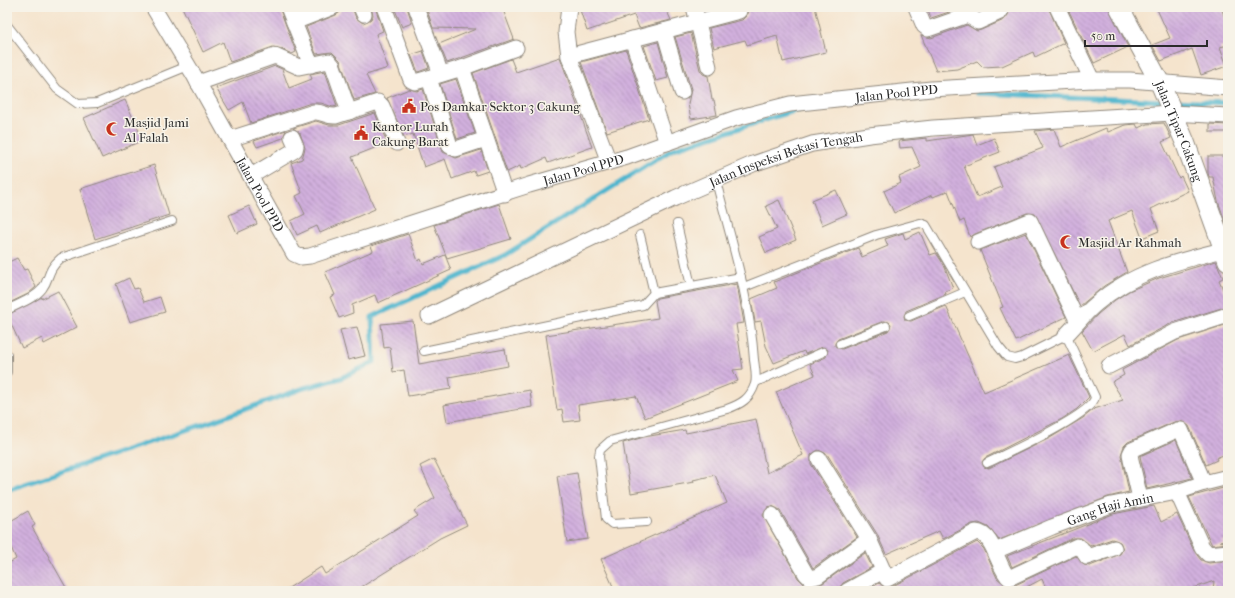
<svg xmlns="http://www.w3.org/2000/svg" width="1235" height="598" viewBox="0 0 1235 598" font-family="'IM FELL French Canon',serif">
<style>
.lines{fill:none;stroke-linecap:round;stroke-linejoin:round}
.stream{stroke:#50b6ce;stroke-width:5}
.building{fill:url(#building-back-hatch);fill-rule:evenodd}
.service-casing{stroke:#90887c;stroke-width:10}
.minor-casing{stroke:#90887c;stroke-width:17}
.tertiary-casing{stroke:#90887c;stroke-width:21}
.service{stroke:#fff;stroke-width:8}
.minor{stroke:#fff;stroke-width:15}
.tertiary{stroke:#fff;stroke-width:19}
.labels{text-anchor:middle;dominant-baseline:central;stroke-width:3;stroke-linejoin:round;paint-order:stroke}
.street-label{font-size:13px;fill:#2b2b2b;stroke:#f7f3e8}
.poi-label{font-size:13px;fill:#2b2b2b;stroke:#f7f3e8;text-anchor:start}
</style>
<defs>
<pattern id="building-back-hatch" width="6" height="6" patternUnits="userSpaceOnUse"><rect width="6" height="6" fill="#d2b0de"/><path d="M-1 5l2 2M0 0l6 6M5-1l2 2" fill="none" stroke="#ab8fb4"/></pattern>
</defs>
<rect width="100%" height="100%" fill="#f7f3e8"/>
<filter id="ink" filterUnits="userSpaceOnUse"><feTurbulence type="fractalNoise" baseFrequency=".025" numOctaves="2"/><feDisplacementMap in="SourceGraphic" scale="8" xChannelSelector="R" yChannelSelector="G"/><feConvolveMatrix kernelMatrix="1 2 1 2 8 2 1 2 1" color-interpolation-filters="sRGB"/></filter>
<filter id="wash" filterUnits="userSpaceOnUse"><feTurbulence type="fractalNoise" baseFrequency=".012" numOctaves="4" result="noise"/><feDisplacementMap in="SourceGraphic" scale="16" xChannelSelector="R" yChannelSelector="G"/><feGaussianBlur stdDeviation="0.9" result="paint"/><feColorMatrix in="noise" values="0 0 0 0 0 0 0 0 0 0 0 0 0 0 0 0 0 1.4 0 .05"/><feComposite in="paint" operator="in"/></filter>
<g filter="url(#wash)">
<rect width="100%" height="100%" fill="#f5e4cd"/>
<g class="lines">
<g class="stream">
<polyline points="977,93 1163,101"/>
<polyline points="1171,101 1228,103"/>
<polyline points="7,490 213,421 304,388 341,378 374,362 372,317 505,255 673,149 800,109"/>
</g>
</g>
<g id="blocks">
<g class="building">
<polygon points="182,7 279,7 296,52 292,54 279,48 273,47 230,62 223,42 203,52"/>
<polygon points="342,7 352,7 356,18 363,23 371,19 373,15 371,7 375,7 383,31 376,34 388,68 366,75 375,94 354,100 340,60 332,52 316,54 306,27 336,15 340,12"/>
<polygon points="394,7 407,7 412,23 402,27"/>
<polygon points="426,7 483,7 483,11 496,7 502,7 514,39 447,63 439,44 476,29 433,28"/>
<polygon points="579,7 665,7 671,20 639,28 634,15 587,31"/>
<polygon points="703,7 719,7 704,11"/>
<polygon points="747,7 815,7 826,52 783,62 777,36 747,45 745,40 714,48 709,28 742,20 748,14"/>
<polygon points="927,7 964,7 931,18"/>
<polygon points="972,7 989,7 979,12"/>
<polygon points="1011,7 1048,7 1064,43 1035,57 1033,52 1002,66 983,67 977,61 957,69 936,71 921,35 931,38 967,25 977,31 981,30 1004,20 1008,15"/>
<polygon points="1067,7 1108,7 1128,47 1094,63"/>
<polygon points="1156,7 1221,7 1228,27 1228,45 1220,47 1227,66 1201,75 1192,49 1161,61 1152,45 1170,38"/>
<polygon points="691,33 700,70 703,74 708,76 712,100 714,100 717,115 691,119 688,104 691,89 675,37"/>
<polygon points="658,42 668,78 656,81 644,46"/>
<polygon points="626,50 649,119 607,132 581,62"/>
<polygon points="423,51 429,68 418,72 411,55"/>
<polygon points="560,57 592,147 548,163 546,158 521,169 520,166 507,172 473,73 511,59 516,72"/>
<polygon points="275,66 282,69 289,88 312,79 310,74 325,71 337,106 333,107 321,103 311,103 251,123 243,102 229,110 216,88"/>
<polygon points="456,79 475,133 457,139 440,84"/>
<polygon points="409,89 417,91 423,89 443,152 456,158 481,150 488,171 476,175 474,171 452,179 445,159 424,167 413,134 404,137 387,98"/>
<polygon points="125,100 143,140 102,158 84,118"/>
<polygon points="375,113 387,143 352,157 375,209 320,233 317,226 297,235 291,221 305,214 296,196 302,193 291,163 302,159 305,148 300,133 293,128 316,121 329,125 339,125"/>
<polygon points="1164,123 1171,138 1162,142 1179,178 1181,176 1188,191 1151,209 1159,231 1142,238 1132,211 1108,221 1127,272 1104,286 1080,306 1035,214 1027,213 975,234 970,237 964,220 960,222 948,191 933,197 932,195 894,213 884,191 901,183 899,177 921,167 912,147 900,148 899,141 927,138 927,141 973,134 977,145 994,138 1000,152 964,166 977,197 1002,187 994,167 1043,148 1035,131 1054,129 1061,147 1106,128 1108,132 1125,125 1136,124 1138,128 1147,124"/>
<polygon points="1210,124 1228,125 1228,132 1210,132"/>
<polygon points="286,130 283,138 257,147 254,141"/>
<polygon points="1208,156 1228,156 1228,220 1225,221 1218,201 1213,177 1209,177 1208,173"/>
<polygon points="154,165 169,215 95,239 80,189"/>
<polygon points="836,190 847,214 822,225 812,200"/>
<polygon points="779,200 796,240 766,253 759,237 777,229 766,206"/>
<polygon points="499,204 511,239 447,258 434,225"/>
<polygon points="249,206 257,224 237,233 229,215"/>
<path d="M920 232 930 255 936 253 944 265 953 288 945 291 946 294 906 311 904 316 905 320 911 321 946 306 984 392 1069 355 1089 397 1077 409 1062 419 985 458 982 462 984 467 989 468 1050 438 1083 418 1094 409 1123 400 1112 382 1124 375 1122 370 1178 340 1228 324V453L1216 458 1217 460 1206 465 1189 426 1181 421 1174 422 1128 442 1124 446 1121 455 1129 492 1108 497 999 540 988 527 979 523 972 524 943 539 939 531 886 554 877 534 827 454 818 450 811 455V464L857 537 813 568 780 510 772 506 768 507 763 515 798 578 807 587 823 583 865 553 872 567 843 583 838 591H615L601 559 727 503 715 475 693 480 694 482 631 493 623 443 644 437 685 430 686 433 756 419 767 473 803 455 776 392 815 375 810 364 826 357 828 350 823 347 805 354 804 351 774 363 766 346 761 321 755 322 751 299 777 288 774 282 858 248 862 257 888 246 885 239 903 233 905 239ZM884 321 889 322 891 324 888 331 842 349 835 346V343L838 339Z"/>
<polygon points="1026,233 1066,317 1016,341 1000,308 1003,307 980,250"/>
<polygon points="408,234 418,261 421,259 423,264 445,255 451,270 378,303 375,295 352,305 353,313 339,318 330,297 335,295 325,272 373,251 371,246"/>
<polygon points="17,258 24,270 27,269 36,287 28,294 7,304 7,263"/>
<polygon points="1216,261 1223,278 1219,280 1228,301 1228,306 1172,323 1130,345 1125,334 1093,351 1082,331 1098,314 1115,300 1129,291 1159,278"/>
<polygon points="129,278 134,289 138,288 144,302 160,297 165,312 130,322 116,284"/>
<polygon points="737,284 744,323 736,324 743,369 733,370 738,381 645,418 636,396 578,405 580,420 564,422 562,409 557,410 546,335 658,318 655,301 657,298"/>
<polygon points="58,291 77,327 44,344 42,338 22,348 7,315 42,297 42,299"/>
<polygon points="413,321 419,364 505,349 508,366 449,377 451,389 408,396 404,370 393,372 390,347 384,348 381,324"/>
<polygon points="357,327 365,356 348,360 340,330"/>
<polygon points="530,390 532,407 447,422 444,405"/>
<polygon points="1176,440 1192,478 1147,489 1140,456"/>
<polygon points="434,459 467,525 440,538 355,591 284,591 321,567 325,574 418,516 414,511 435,498 420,466"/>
<polygon points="577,473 588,539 567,542 557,476"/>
<polygon points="1227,487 1228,539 1220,541 1228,543 1212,545 1189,497"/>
<polygon points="1154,506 1161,522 1177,514 1194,551 1201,560 1209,563 1228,561 1228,591 1213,591 1214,581 1186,591 1047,591 1042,579 1019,591 866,591 879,583 886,588 891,587 977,542 984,549 997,578 1008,587 1013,586 1076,556 1084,565 1090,566 1120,554 1123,549 1120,542 1112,539 1091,546 1081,538 1073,538 1012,567 1007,556 1113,514"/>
<polygon points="28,511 35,525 32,527 68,591 7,591 7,564 16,559 7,538 7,523"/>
</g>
</g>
</g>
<g filter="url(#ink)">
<use href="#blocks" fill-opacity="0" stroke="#90887c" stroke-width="1"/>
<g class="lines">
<defs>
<g id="service">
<polyline points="7,25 57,89 78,104 97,103 188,66"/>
<polyline points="677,224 691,286"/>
<polyline points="640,235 654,293"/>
<path d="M744 287 876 235 920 223 926 225 998 346 1007 357 1015 359 1022 357 1066 335 1095 397C1093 415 1005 454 987 463"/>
<path d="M7 310C18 304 34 299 42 289 51 277 46 271 61 258L172 221"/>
<polyline points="909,316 965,292"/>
<polyline points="840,344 886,326"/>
<polyline points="424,351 643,305 654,293 741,277"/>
<polyline points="7,354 7,372"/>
<polyline points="756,382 823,352"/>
<path d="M647 522 612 524 606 519 599 456 600 450 610 441 727 409C741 404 750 399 755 384 757 377 755 367 754 360 750 299 731 240 716 181"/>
</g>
<g id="minor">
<path id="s1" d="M153 7 195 77 294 254 301 257 310 256 529 185 627 157 736 118 790 104 931 89 1092 80H1130L1228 88"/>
<polyline points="288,7 311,65"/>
<polyline points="361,7 364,14"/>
<polyline points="384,7 411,80 415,82 429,78"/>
<polyline points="416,7 441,74"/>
<polyline points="569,7 566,32 569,56 609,162"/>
<polyline points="694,7 709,67"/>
<polyline points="916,7 924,26 928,29 968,15 978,22 1000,12 1002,7"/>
<polyline points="1057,7 1092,80"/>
<polyline points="294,22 333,7"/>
<polyline points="664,31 682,92"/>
<polyline points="632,39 667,143"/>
<polyline points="569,56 739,11"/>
<polyline points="462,68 429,78 450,146 456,149 486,139"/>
<polyline points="198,83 275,56 299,67 329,61 333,66 349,112"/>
<path d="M230 139 314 112C322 111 327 117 336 116L378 102 382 106 397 143"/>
<polyline points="251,176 295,150 296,146 292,137"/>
<polyline points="505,194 462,68 516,48"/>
<polyline points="978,242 1030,221 1078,322"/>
<path id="s2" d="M429 316 675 198 753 164 812 144 869 135 933 128 1172 113 1228 116"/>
<path d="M1066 335C1076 325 1085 313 1096 304 1132 272 1178 261 1223 250"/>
<polyline points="1109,366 1175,332 1228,315"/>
<path d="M819 459 869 539 887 579 976 532C994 533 998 569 1009 578L1077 546 1081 548 1087 557 1114 548"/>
<polyline points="1177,492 1202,547 1208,554 1228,552"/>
<polyline points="1140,498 1131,460 1130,454 1132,450 1177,430 1181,430 1204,483"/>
<polyline points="772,515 806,574 810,578 818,576 869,539"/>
<path id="s3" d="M995 551 1052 527 1111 505 1177 492 1204 483 1228 477"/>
<polyline points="847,591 883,571"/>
</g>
<g id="tertiary">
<path id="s4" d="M1119 7 1160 83 1185 142 1228 261"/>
</g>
</defs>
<use href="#service" class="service-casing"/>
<use href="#minor" class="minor-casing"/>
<use href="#tertiary" class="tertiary-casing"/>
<use href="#service" class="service"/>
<use href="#minor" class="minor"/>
<use href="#tertiary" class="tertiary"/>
</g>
</g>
<defs>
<symbol id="civic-bare" viewBox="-9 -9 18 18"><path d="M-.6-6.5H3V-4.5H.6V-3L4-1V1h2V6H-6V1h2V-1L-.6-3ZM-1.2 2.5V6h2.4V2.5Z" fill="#c8321e" stroke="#f7f3e8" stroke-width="2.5" paint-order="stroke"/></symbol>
<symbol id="mosque-bare" viewBox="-9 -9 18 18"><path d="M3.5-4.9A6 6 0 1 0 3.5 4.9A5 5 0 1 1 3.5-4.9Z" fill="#c8321e" stroke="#f7f3e8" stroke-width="2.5" paint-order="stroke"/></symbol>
</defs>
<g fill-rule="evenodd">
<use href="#civic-bare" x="399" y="96" width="20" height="20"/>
<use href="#mosque-bare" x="103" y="119" width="20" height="20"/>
<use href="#civic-bare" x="351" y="123" width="20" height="20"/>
<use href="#mosque-bare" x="1057" y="232" width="20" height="20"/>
</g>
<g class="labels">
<g class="street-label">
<text stroke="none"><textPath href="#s1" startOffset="912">Jalan Pool PPD</textPath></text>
<text stroke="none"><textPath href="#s4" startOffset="138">Jalan Tipar Cakung</textPath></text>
<text stroke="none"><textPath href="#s2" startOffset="391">Jalan Inspeksi Bekasi Tengah</textPath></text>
<text stroke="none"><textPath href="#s1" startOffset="588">Jalan Pool PPD</textPath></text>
<text stroke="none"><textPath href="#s1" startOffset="216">Jalan Pool PPD</textPath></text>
<text stroke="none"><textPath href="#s3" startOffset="123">Gang Haji Amin</textPath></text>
</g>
<g class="poi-label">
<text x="420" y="106">Pos Damkar Sektor 3 Cakung</text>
<text x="124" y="122">Masjid Jami<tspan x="124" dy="15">Al Falah</tspan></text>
<text x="372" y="126">Kantor Lurah<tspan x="372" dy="15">Cakung Barat</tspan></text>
<text x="1078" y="242">Masjid Ar Rahmah</text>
</g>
</g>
<rect width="1235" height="598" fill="none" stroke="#f7f3e8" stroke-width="24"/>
<path d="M1085 40v6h122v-6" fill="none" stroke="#2b2b2b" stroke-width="2"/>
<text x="1091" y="40" font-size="12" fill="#2b2b2b" stroke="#f7f3e8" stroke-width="3" paint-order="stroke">50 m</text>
</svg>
